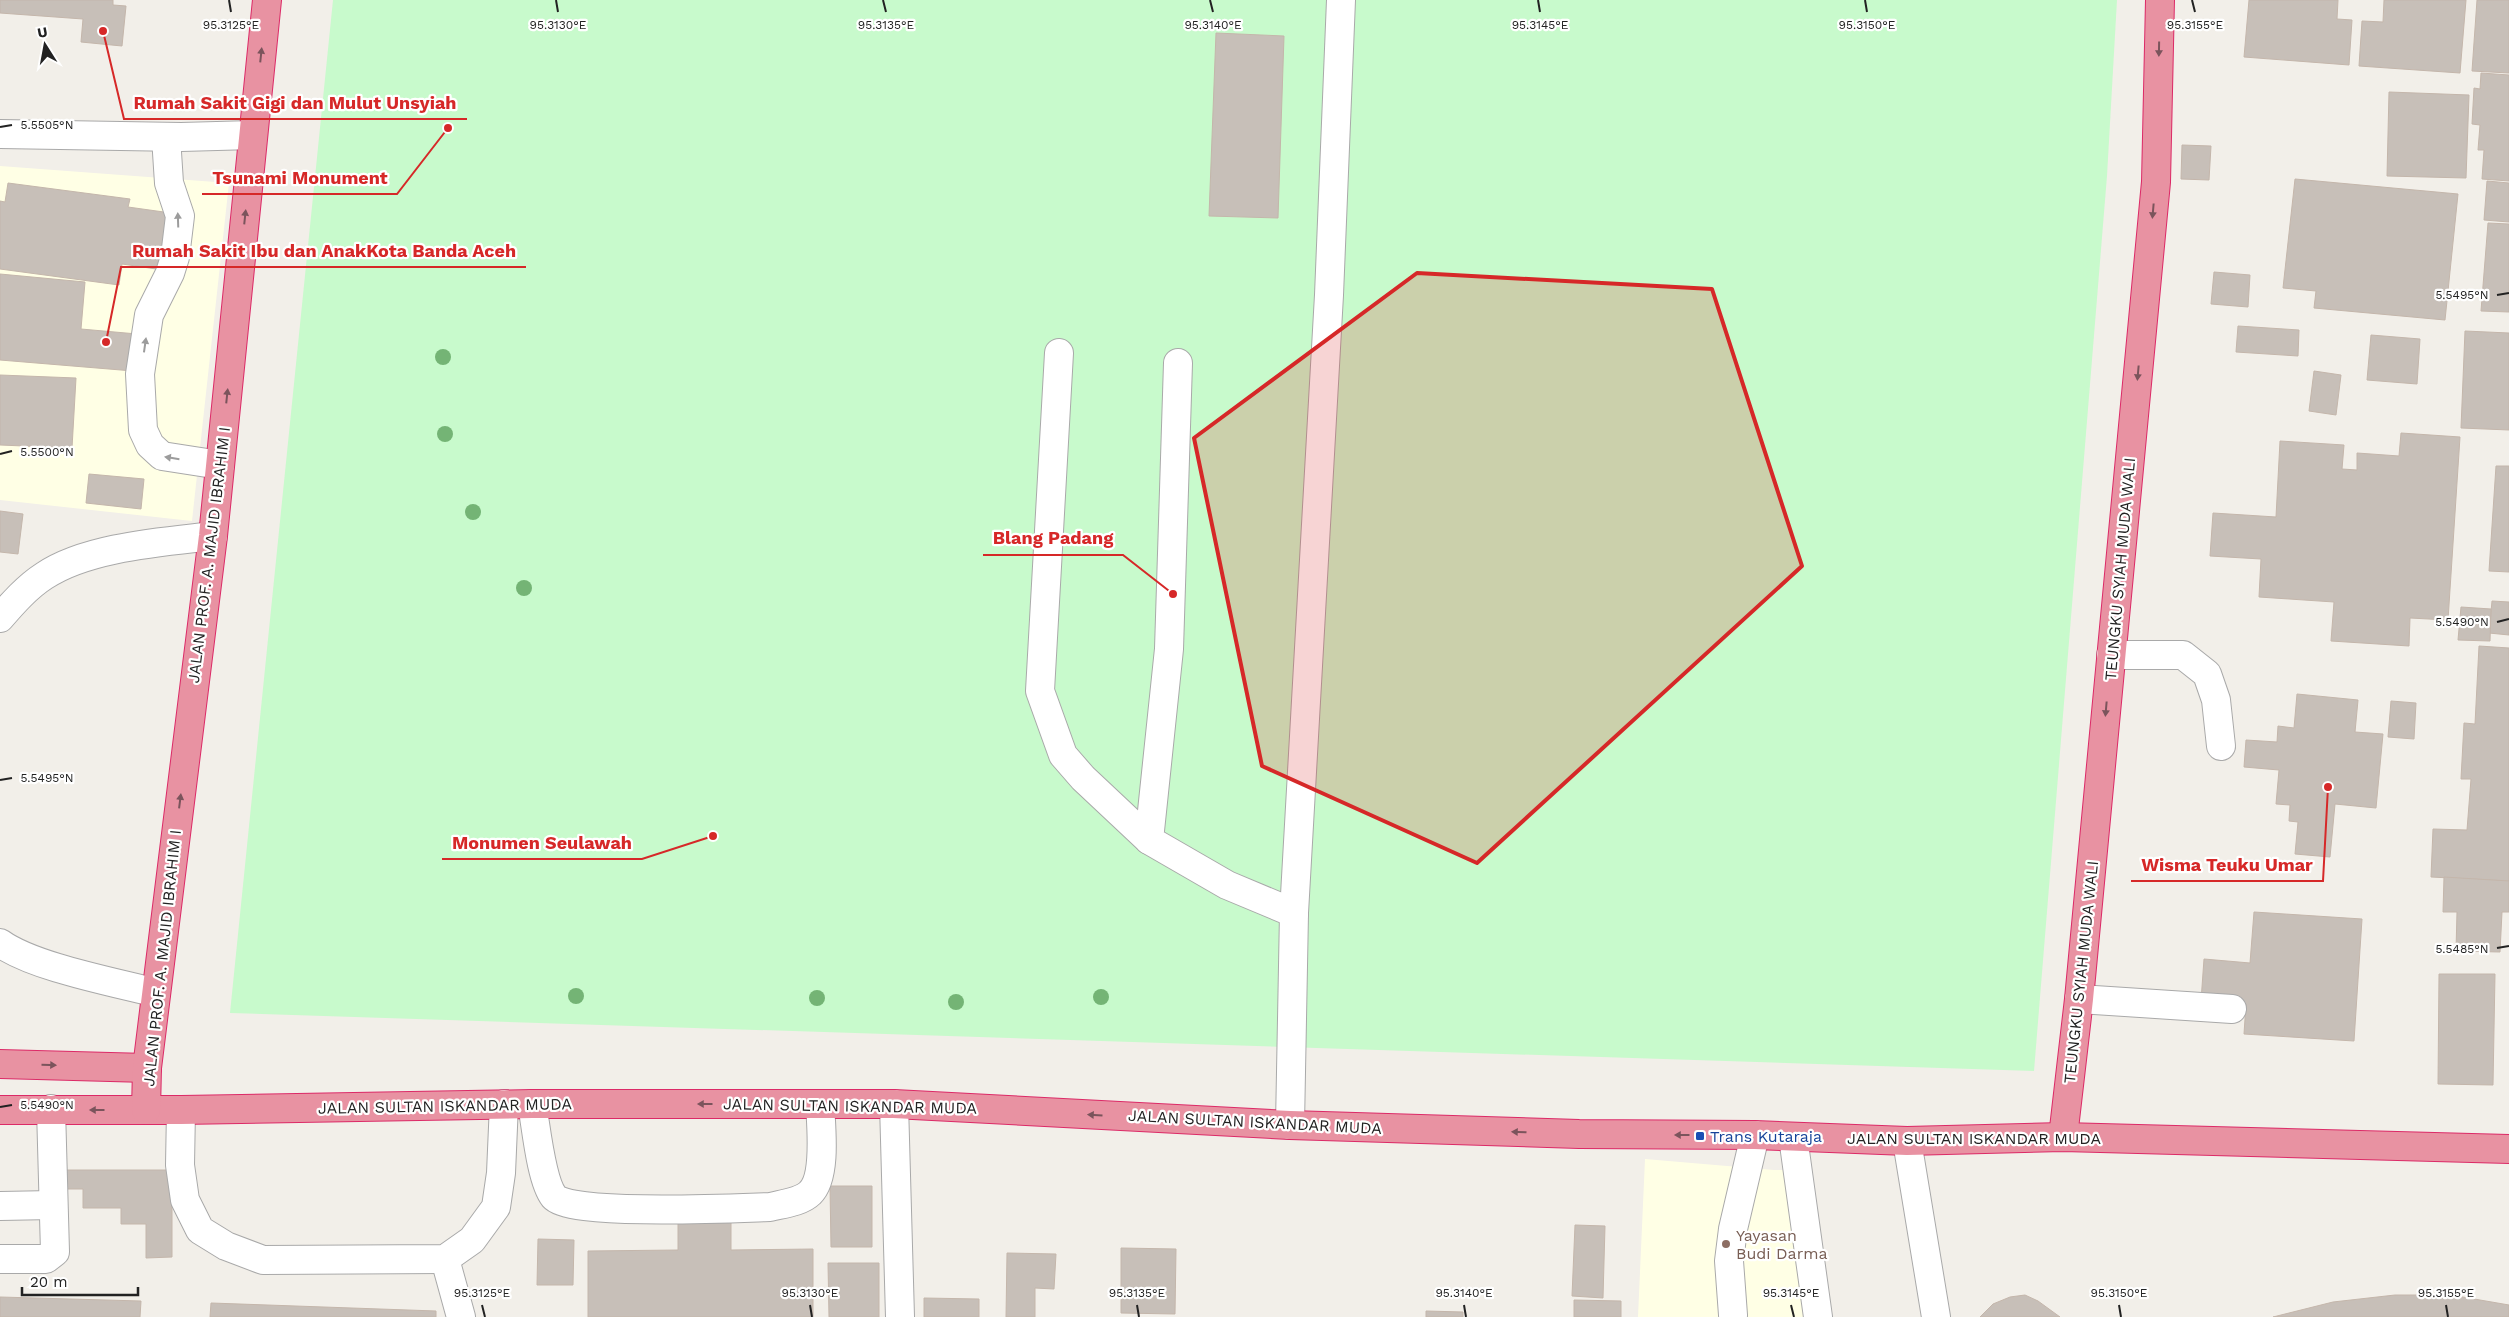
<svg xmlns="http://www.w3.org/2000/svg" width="2509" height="1317" viewBox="0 0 2509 1317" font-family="'Work Sans',sans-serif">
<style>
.education{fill:#ffffe5}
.park{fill:#c8facc}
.building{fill:#c7bfb8;stroke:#c4b6ab}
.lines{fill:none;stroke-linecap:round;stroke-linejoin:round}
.minor-casing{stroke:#a9a9a9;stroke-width:30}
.highway-casing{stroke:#dc2a67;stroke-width:30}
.minor{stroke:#fff;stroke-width:28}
.highway{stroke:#e892a2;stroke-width:28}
.tree{fill:#74b475}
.oneway{fill:#7b545c}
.oneway2{fill:#9c9c9c}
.marked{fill:#d62828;fill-opacity:0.2;stroke:#d62828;stroke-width:4;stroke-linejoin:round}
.ticks{fill:none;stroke:#222;stroke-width:2}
.transit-dot{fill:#1a4fb4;stroke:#fff;stroke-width:2}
.education-dot{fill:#8d6e63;stroke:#fff;stroke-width:2}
.labels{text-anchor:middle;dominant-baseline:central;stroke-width:4.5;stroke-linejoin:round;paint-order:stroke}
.street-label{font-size:16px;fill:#222;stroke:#fff}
.transit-label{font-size:16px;fill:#164399;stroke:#fff;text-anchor:start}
.education-label{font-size:16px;fill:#785e54;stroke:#fff;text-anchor:start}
.ticks-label{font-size:12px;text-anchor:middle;fill:#222;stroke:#fff;stroke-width:4.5;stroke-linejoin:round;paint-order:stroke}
.leader{fill:none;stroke:#d62828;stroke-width:2}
.callout-dot{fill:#d62828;stroke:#fff;stroke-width:2}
.callout-label{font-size:18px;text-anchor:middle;font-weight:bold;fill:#d62828;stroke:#fff;stroke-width:4.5;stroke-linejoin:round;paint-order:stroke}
</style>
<rect width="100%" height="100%" fill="#f2efe9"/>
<g class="education">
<polygon points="0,166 229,183 192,521 0,500"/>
<polygon points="1645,1159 1774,1170 1800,1170 1823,1317 1638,1317"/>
</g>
<polygon class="park" points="333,0 2117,0 2107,176 2034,1071 230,1013"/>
<g class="building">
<polygon points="0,0 113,0 113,5 126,6 122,46 81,42 83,19 0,13"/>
<polygon points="2249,0 2338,0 2337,19 2352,20 2349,65 2244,57"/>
<polygon points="2384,0 2466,0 2460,73 2359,66 2362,21 2383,22"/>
<polygon points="2477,0 2509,0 2509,73 2472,71"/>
<polygon points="1216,33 1284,36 1278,218 1209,216"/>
<polygon points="2481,73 2509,75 2509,181 2482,179 2484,150 2478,150 2480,125 2472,124 2474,88 2480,89"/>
<polygon points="2389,92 2469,95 2466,178 2387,176"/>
<polygon points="2182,145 2211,146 2209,180 2181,179"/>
<polygon points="2295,179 2458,194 2445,320 2314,308 2316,291 2283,288"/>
<polygon points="2487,181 2509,183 2509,222 2484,220"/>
<polygon points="8,183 130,199 128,207 178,214 170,271 122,264 119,285 0,269 0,201 5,202"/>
<polygon points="2488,223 2509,224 2509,312 2481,311"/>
<polygon points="2214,272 2250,275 2248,307 2211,304"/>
<polygon points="0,274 85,282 81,329 137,334 133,371 0,360"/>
<polygon points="2238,326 2299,330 2298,356 2236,352"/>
<polygon points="2465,331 2509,333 2509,430 2461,428"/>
<polygon points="2371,335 2420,339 2417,384 2367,380"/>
<polygon points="2314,371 2341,375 2336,415 2309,411"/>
<polygon points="0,375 76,378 72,448 0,445"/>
<polygon points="2401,433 2460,437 2448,620 2410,618 2409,646 2331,641 2334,602 2259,597 2261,559 2210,556 2213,513 2276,517 2280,441 2344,445 2342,469 2357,470 2357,453 2399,456"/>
<polygon points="2496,466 2509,466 2509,572 2489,571"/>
<polygon points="89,474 144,479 141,509 86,503"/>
<polygon points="0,511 23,514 18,554 0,552"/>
<polygon points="2492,601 2509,602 2509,635 2489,633"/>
<polygon points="2461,607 2491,609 2490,641 2458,640"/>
<polygon points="2479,646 2509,648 2509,881 2431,877 2433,829 2467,830 2471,779 2461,779 2464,723 2475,724"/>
<polygon points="2297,694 2358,700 2355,732 2383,734 2376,808 2335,804 2330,857 2295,854 2298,822 2289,821 2290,805 2276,804 2279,770 2244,767 2246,740 2277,742 2278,726 2294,728"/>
<polygon points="2391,701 2416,703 2414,739 2388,737"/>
<polygon points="2444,877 2509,881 2509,912 2502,912 2500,952 2456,951 2457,912 2443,912"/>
<polygon points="2254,912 2362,919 2354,1041 2244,1034 2246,1004 2201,1001 2204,959 2250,963"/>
<polygon points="2439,974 2495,974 2493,1085 2438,1084"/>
<polygon points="58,1170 172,1170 172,1257 146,1258 146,1224 121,1224 121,1208 83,1208 83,1189 58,1189"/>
<polygon points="830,1186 872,1186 872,1247 831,1247"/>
<polygon points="678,1212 731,1212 731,1250 813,1249 813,1317 588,1317 588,1251 678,1250"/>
<polygon points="1575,1225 1605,1226 1603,1298 1572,1296"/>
<polygon points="538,1239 574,1240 573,1285 537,1285"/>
<polygon points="1121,1248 1176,1249 1175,1314 1121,1313"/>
<polygon points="1007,1253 1056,1254 1054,1289 1035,1288 1035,1317 1006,1317"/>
<polygon points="828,1263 879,1263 879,1317 829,1317"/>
<polygon points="2025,1295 2038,1301 2060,1317 1980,1317 1993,1304 2010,1297"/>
<polygon points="2395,1295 2451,1295 2509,1305 2509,1317 2273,1317 2333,1302"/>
<polygon points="0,1297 141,1301 140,1317 0,1317"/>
<polygon points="924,1298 979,1299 979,1317 924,1317"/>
<polygon points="1574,1300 1621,1301 1621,1317 1574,1317"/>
<polygon points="211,1303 436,1311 436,1317 210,1317"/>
<polygon points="1426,1311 1463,1312 1463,1317 1426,1317"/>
</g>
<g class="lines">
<defs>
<g id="minor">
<polyline points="0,134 181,137 253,135"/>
<polyline points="166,137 169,183 180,216 175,257 170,273 149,315 140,374 143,430 150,445 162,456 220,465"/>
<polyline points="1059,353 1040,691 1063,755 1083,778 1149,840"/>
<polyline points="1178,363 1169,649 1149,840 1227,885 1294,913"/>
<path d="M0 618C13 603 27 587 44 576 87 547 162 542 213 536"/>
<polyline points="2111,655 2183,655 2207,674 2216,700 2221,746"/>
<path d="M0 943C33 967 114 982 156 993"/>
<polyline points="2079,999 2232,1009"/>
<path d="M532 1104C536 1126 541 1181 554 1197 570 1216 737 1208 770 1207 782 1204 801 1202 810 1193 827 1177 821 1126 820 1104"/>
<polyline points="894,1104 900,1317"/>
<polyline points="181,1110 180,1165 185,1200 200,1230 226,1246 263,1260 445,1259 472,1240 496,1207 501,1173 504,1104"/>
<polyline points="1290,1125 1294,913 1329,295 1341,0"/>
<polyline points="1793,1137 1818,1317"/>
<polyline points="1907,1141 1936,1317"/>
<polyline points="0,1206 53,1205"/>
<polyline points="0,1259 46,1259 55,1252 51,1109"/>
<polyline points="445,1259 461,1317"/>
<polyline points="1733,1315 1729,1261 1733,1229 1755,1135"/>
</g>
<g id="highway">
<polyline points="0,1064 147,1068"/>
<polyline points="0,1110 181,1110 532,1104 894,1104 1290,1125 1579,1134 1755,1135 1907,1141 2063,1137 2509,1149"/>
<polyline points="146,1110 147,1068 213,536 267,0"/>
<polyline points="2063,1137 2079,999 2156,182 2160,0"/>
</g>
</defs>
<use href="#minor" class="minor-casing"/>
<use href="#highway" class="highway-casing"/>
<use href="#minor" class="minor"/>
<use href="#highway" class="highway"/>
</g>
<g class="tree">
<circle cx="443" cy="357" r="8"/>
<circle cx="445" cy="434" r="8"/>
<circle cx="473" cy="512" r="8"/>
<circle cx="524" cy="588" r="8"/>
<circle cx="576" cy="996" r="8"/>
<circle cx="1101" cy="997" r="8"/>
<circle cx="817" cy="998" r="8"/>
<circle cx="956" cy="1002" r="8"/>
</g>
<defs><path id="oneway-solid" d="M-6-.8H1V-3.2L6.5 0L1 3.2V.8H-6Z" transform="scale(1.25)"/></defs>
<g class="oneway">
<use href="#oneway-solid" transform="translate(2159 49) rotate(91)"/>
<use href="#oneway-solid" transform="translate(261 55) rotate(-84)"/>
<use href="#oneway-solid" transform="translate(2153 211) rotate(95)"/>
<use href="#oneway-solid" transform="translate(245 217) rotate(-84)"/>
<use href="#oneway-solid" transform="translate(2138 373) rotate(95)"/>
<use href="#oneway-solid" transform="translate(227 396) rotate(-84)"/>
<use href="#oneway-solid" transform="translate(2106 709) rotate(95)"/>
<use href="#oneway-solid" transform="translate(180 801) rotate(-83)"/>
<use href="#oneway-solid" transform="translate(49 1065) rotate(2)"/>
<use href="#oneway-solid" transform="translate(705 1104) rotate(-180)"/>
<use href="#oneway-solid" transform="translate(97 1110) rotate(-180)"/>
<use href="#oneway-solid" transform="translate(1095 1115) rotate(-177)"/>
<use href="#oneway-solid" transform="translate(1519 1132) rotate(-178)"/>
<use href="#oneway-solid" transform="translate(1682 1135) rotate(-180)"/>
</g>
<g class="oneway2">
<use href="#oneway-solid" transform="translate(178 220) rotate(-92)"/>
<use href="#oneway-solid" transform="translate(145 345) rotate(-82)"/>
<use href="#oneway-solid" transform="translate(172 458) rotate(-171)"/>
</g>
<path class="marked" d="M1417 273 1712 289 1802 566 1477 863 1262 766 1194 438Z"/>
<path class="ticks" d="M229 0 231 12M556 0 558 12M883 0 886 12M1210 0 1213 12M1538 0 1540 12M1865 0 1867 12M2192 0 2195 12M0 127 12 125M2497 295 2509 293M0 454 12 451M2497 622 2509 619M0 780 12 778M2497 948 2509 946M0 1107 12 1105M482 1305 485 1317M810 1305 812 1317M1137 1305 1139 1317M1464 1305 1466 1317M1791 1305 1794 1317M2119 1305 2121 1317M2446 1305 2448 1317"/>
<rect class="transit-dot" x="1695" y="1131" width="10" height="10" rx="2.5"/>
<circle class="education-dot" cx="1726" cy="1244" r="5"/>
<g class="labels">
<g class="street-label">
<text transform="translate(209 555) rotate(-83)">JALAN PROF. A. MAJID IBRAHIM I</text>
<text transform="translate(2120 569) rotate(-85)">TEUNGKU SYIAH MUDA WALI</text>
<text transform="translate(162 958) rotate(-84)">JALAN PROF. A. MAJID IBRAHIM I</text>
<text transform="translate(2081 972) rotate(-84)">TEUNGKU SYIAH MUDA WALI</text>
<text transform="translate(445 1106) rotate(-1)">JALAN SULTAN ISKANDAR MUDA</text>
<text transform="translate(850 1106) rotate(1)">JALAN SULTAN ISKANDAR MUDA</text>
<text transform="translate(1255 1122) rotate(3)">JALAN SULTAN ISKANDAR MUDA</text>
<text x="1974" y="1138">JALAN SULTAN ISKANDAR MUDA</text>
</g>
<g class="transit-label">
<text x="1710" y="1136">Trans Kutaraja</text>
</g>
<g class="education-label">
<text x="1736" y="1235">Yayasan<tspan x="1736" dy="18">Budi Darma</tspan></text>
</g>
</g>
<g class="ticks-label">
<text x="231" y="29">95.3125°E</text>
<text x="558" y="29">95.3130°E</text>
<text x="886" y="29">95.3135°E</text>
<text x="1213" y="29">95.3140°E</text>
<text x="1540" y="29">95.3145°E</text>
<text x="1867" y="29">95.3150°E</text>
<text x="2195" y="29">95.3155°E</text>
<text x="47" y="129">5.5505°N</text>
<text x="2462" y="299">5.5495°N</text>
<text x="47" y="456">5.5500°N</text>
<text x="2462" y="626">5.5490°N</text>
<text x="47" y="782">5.5495°N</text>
<text x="2462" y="953">5.5485°N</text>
<text x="47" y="1109">5.5490°N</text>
<text x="482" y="1297">95.3125°E</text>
<text x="810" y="1297">95.3130°E</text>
<text x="1137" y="1297">95.3135°E</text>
<text x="1464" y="1297">95.3140°E</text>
<text x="1791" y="1297">95.3145°E</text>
<text x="2119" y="1297">95.3150°E</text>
<text x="2446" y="1297">95.3155°E</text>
</g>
<path class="leader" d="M103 31L124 119H467M448 128L397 194H202M106 342L121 267H526M1173 594L1123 555H983M713 836L642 859H442M2328 787L2323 881H2131"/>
<g class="callout-dot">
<circle cx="103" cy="31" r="5"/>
<circle cx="448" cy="128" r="5"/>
<circle cx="106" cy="342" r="5"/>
<circle cx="1173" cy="594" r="5"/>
<circle cx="713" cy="836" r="5"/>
<circle cx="2328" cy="787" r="5"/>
</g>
<g class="callout-label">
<text x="295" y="109">Rumah Sakit Gigi dan Mulut Unsyiah</text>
<text x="300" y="184">Tsunami Monument</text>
<text x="324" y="257">Rumah Sakit Ibu dan AnakKota Banda Aceh</text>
<text x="1053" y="544">Blang Padang</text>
<text x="542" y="849">Monumen Seulawah</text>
<text x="2227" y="871">Wisma Teuku Umar</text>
</g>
<g transform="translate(45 45) rotate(349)" stroke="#ffffff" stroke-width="4" paint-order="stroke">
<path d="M0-4L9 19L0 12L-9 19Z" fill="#222222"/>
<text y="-8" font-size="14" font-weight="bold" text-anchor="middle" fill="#222222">U</text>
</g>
<path d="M22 1287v8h116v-8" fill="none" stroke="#222222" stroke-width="2.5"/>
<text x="30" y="1287" font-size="15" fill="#222222" stroke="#ffffff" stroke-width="4" paint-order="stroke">20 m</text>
</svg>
